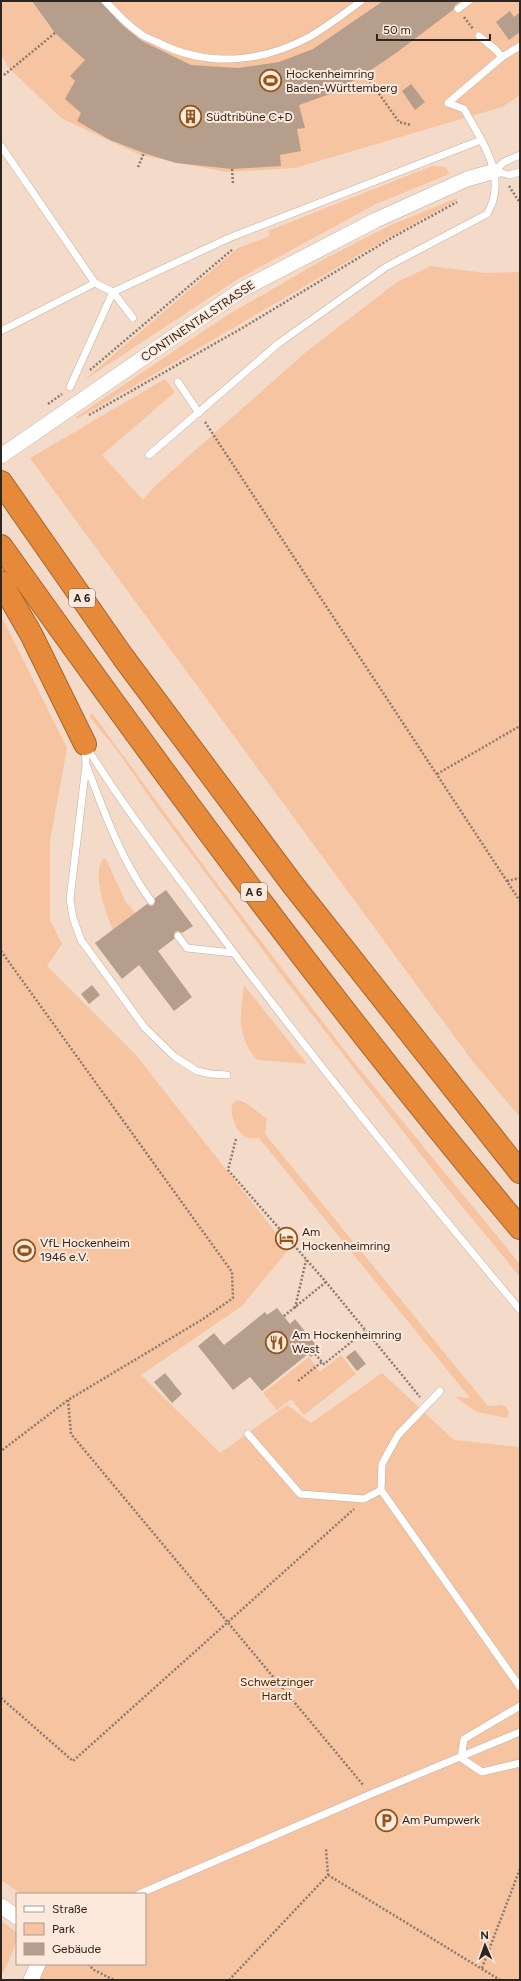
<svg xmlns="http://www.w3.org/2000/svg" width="521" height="1981" viewBox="0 0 521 1981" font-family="Figtree,sans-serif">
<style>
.green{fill:#f6c4a0}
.building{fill:#b69e8d}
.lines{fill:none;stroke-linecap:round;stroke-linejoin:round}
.lane-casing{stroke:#c4ac9b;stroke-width:8}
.street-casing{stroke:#c4ac9b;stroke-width:16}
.highway-casing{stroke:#a6662f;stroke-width:24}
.path{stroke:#8a796e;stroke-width:2.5;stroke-dasharray:2 2;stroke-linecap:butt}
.lane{stroke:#fff;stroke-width:7}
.street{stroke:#fff;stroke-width:15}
.highway{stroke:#e68938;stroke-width:22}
.labels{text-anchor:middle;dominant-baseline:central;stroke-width:4;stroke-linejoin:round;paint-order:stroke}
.shield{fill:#fde9db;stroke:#6c6057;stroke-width:1}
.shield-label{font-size:11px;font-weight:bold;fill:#2e251f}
.poi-label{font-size:12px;fill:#2e251f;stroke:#fde9db;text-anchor:start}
.street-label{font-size:12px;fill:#2e251f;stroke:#fde9db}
.park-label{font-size:12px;fill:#4c2602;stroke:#fde9db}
</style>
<rect width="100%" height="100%" fill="#f4dbc9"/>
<g class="green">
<polygon points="1,1 520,1 520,95 502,107 295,168 226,172 140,155 61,118 8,67 1,54"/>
<polygon points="432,166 446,167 449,174 376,204 238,279 83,381 238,248 270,236 268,231"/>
<polygon points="457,198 457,200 391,236 77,419 76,417 226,316 326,258 391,225"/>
<polygon points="431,266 485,273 520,272 520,1117 473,1062 30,458 165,379 175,392 102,455 143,500 155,486 306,352 397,282"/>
<polygon points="1,615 67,748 50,841 50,920 62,944 47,966 135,1054 289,1249 242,1306 141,1375 220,1453 287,1405 311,1423 382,1373 454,1440 520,1447 520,1980 29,1980 36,1964 145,1964 145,1894 21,1894 1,1880"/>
<polygon points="92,713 212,877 352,1060 520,1264 520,1277 447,1188 279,972 152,801 119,753 89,716"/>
<path d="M103 859H106L125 901 139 917 115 934C107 918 91 873 103 859Z"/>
<path d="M244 985 307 1064 257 1060C236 1035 240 1016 244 985Z"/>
<path d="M238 1100 246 1103 267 1119 265 1134 488 1406 502 1405 506 1407 509 1413 507 1418 477 1412 455 1397 470 1398 259 1138C256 1138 252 1139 249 1138 236 1135 230 1115 232 1104Z"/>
<polygon points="341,1355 356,1374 304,1415 291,1399 277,1410 263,1393 309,1357 320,1372"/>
<polygon points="3,1922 17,1933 17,1940 4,1972 1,1971 1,1924"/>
</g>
<g class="building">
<polygon points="32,1 100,1 122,25 142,41 191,65 238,68 279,62 313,49 383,1 460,1 455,5 453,10 396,53 365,74 330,94 299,105 305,128 297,129 301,151 280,155 281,166 232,169 176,163 144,153 110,140 77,121 81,113 65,99 75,81 70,76 85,60 55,33"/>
<polygon points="510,11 514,17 520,12 520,32 509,40 496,22"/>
<polygon points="411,84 425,102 415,110 402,91"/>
<polygon points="166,890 193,926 182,933 178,931 175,932 174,939 158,951 192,997 174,1011 139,965 122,979 95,943 147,904 151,906 154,905 155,898"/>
<polygon points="92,985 100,995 89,1004 81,994"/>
<polygon points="277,1308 290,1324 295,1319 320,1350 311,1357 308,1354 262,1391 250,1377 233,1390 198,1346 214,1333 224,1345 265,1312 267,1315"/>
<polygon points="355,1350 366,1364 357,1371 346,1357"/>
<polygon points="165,1373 182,1394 172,1403 154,1382"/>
</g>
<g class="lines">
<defs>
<g id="lane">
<path d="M105 1C115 11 126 24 138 32 143 37 151 39 157 42 207 68 262 63 311 36 328 26 345 13 361 1"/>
<polyline points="458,9 469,1"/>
<polyline points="479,36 496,50 502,57"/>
<polyline points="1,146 95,283"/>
<polyline points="495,171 504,162 520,155"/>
<polyline points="495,171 509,175 520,172"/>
<polyline points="1,331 95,283 113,292 229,238 481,140"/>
<polyline points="178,382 199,413"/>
<polyline points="70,387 113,292 133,318"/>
<path d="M149 455 279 343 386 267 487 214C509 177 482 142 464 109L448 103 502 57 520 46"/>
<polyline points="85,746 86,765 70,899 73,918 81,940 145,1028 175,1057 197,1071 211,1074 227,1075"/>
<path d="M86 746C121 803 162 856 202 910 303 1047 411 1179 520 1310"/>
<path d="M87 767C105 814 121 860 151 901"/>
<polyline points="178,936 187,948 233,953"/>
<polyline points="440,1391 398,1435 382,1464 381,1490 520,1687"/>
<polyline points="248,1434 300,1494 364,1499 381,1490"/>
<polyline points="520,1706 464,1739 461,1758 482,1772 520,1763"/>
<polyline points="139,1894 371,1794 520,1732"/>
</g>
<g id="street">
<polyline points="1,456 243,289 376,220 467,179 495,171"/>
<polyline points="1,1906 17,1917"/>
<polyline points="31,1980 38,1964"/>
</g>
<g id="highway">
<polyline points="1,482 123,657 293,885 520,1172"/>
<path d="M1 546C167 779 336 1009 520 1228"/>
<polyline points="1,582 31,634 85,744"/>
</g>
</defs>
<use href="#lane" class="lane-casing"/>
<use href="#street" class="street-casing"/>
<use href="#highway" class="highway-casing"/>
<g class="path">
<polyline points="464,17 473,29"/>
<polyline points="365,74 399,122 411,125"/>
<polyline points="4,75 55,33"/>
<polyline points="138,167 144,153"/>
<polyline points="232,169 233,184"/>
<polyline points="509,186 520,203"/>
<polyline points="90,370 233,249"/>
<polyline points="48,404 62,394"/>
<polyline points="89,415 244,327 393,237 457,202"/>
<polyline points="205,422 520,901"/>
<polyline points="437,774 520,726"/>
<polyline points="507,881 520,878"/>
<polyline points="1,951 232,1272 233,1298 203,1319 68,1400 1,1451"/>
<polyline points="236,1139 228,1170 326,1282 420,1397"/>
<polyline points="295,1308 306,1260"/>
<polyline points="284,1316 326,1282"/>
<polyline points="315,1354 324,1364 365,1331"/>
<polyline points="298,1381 322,1362"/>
<polyline points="68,1400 71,1434 364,1786"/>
<polyline points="1,1698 73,1761 354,1509"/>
<polyline points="328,1875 500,1980"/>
<polyline points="88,1964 94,1970 114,1980"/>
<polyline points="482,1968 520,1869"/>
<polyline points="229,1980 328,1875 326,1849"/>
</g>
<use href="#lane" class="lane"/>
<use href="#street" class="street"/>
<use href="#highway" class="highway"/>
</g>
<defs>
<symbol id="stadium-ring" viewBox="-11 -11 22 22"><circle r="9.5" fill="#fde9db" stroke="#93541b" stroke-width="1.5"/><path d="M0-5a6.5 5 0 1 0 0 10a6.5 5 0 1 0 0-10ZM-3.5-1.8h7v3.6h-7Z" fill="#93541b"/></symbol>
<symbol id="building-ring" viewBox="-11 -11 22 22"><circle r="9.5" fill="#fde9db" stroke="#93541b" stroke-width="1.5"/><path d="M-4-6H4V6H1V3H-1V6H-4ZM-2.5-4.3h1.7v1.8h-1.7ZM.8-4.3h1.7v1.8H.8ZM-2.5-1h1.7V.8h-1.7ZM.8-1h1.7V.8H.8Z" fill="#93541b"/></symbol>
<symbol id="hotel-ring" viewBox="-11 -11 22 22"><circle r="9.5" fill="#fde9db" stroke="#93541b" stroke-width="1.5"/><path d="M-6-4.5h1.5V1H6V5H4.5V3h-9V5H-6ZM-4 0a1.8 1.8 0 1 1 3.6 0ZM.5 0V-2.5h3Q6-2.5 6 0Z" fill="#93541b"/></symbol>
<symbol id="restaurant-ring" viewBox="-11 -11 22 22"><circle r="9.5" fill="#fde9db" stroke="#93541b" stroke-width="1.5"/><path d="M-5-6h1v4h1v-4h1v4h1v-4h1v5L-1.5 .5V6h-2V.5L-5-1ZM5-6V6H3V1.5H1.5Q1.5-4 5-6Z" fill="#93541b"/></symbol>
<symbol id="parking-ring" viewBox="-11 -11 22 22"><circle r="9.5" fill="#fde9db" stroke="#93541b" stroke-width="1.5"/><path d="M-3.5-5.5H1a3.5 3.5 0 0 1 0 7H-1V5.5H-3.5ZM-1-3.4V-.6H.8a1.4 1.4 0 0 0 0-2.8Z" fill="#93541b"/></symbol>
</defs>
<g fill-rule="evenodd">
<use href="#stadium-ring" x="258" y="68" width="25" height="25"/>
<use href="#building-ring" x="178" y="104" width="25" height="25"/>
<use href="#hotel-ring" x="274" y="1226" width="25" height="25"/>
<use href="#stadium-ring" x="12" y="1238" width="25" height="25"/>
<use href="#restaurant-ring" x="264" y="1330" width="25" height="25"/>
<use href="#parking-ring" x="374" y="1808" width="25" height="25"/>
</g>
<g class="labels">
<g class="shield">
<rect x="69" y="589" width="26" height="18" rx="3"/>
<rect x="241" y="883" width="26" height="18" rx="3"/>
</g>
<g class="shield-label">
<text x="82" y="598">A 6</text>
<text x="254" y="892">A 6</text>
</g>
<g class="poi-label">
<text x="286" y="74">Hockenheimring<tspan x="286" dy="14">Baden-Württemberg</tspan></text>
<text x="206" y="117">Südtribüne C+D</text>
<text x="302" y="1232">Am<tspan x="302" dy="14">Hockenheimring</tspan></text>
<text x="40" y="1243">VfL Hockenheim<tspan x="40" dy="14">1946 e.V.</tspan></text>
<text x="292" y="1335">Am Hockenheimring<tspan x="292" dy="14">West</tspan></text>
<text x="402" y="1820">Am Pumpwerk</text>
</g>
<g class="street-label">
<text transform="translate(198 321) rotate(-34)">CONTINENTALSTRASSE</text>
</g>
<g class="park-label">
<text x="277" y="1682">Schwetzinger<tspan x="277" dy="14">Hardt</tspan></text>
</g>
</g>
<rect width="521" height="1981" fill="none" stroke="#2e251f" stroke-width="4"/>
<rect x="16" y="1893" width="130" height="72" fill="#fde9db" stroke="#aa9b90"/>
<rect x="24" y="1906" width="20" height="6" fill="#ffffff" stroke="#aa9b90"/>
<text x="52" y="1913" font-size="12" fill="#2e251f">Straße</text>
<rect x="24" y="1923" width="20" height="12" fill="#f6c4a0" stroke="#aa9b90"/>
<text x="52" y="1933" font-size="12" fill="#2e251f">Park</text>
<rect x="24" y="1943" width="20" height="12" fill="#b69e8d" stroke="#aa9b90"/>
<text x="52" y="1953" font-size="12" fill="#2e251f">Gebäude</text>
<g transform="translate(485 1945) rotate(358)" stroke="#fde9db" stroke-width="3" paint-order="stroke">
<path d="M0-3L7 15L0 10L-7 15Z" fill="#2e251f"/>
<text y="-6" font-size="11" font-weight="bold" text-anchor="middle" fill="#2e251f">N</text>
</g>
<path d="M377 34v6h113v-6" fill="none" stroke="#2e251f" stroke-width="2"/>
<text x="383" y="34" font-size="12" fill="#2e251f" stroke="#fde9db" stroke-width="3" paint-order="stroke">50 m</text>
</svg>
